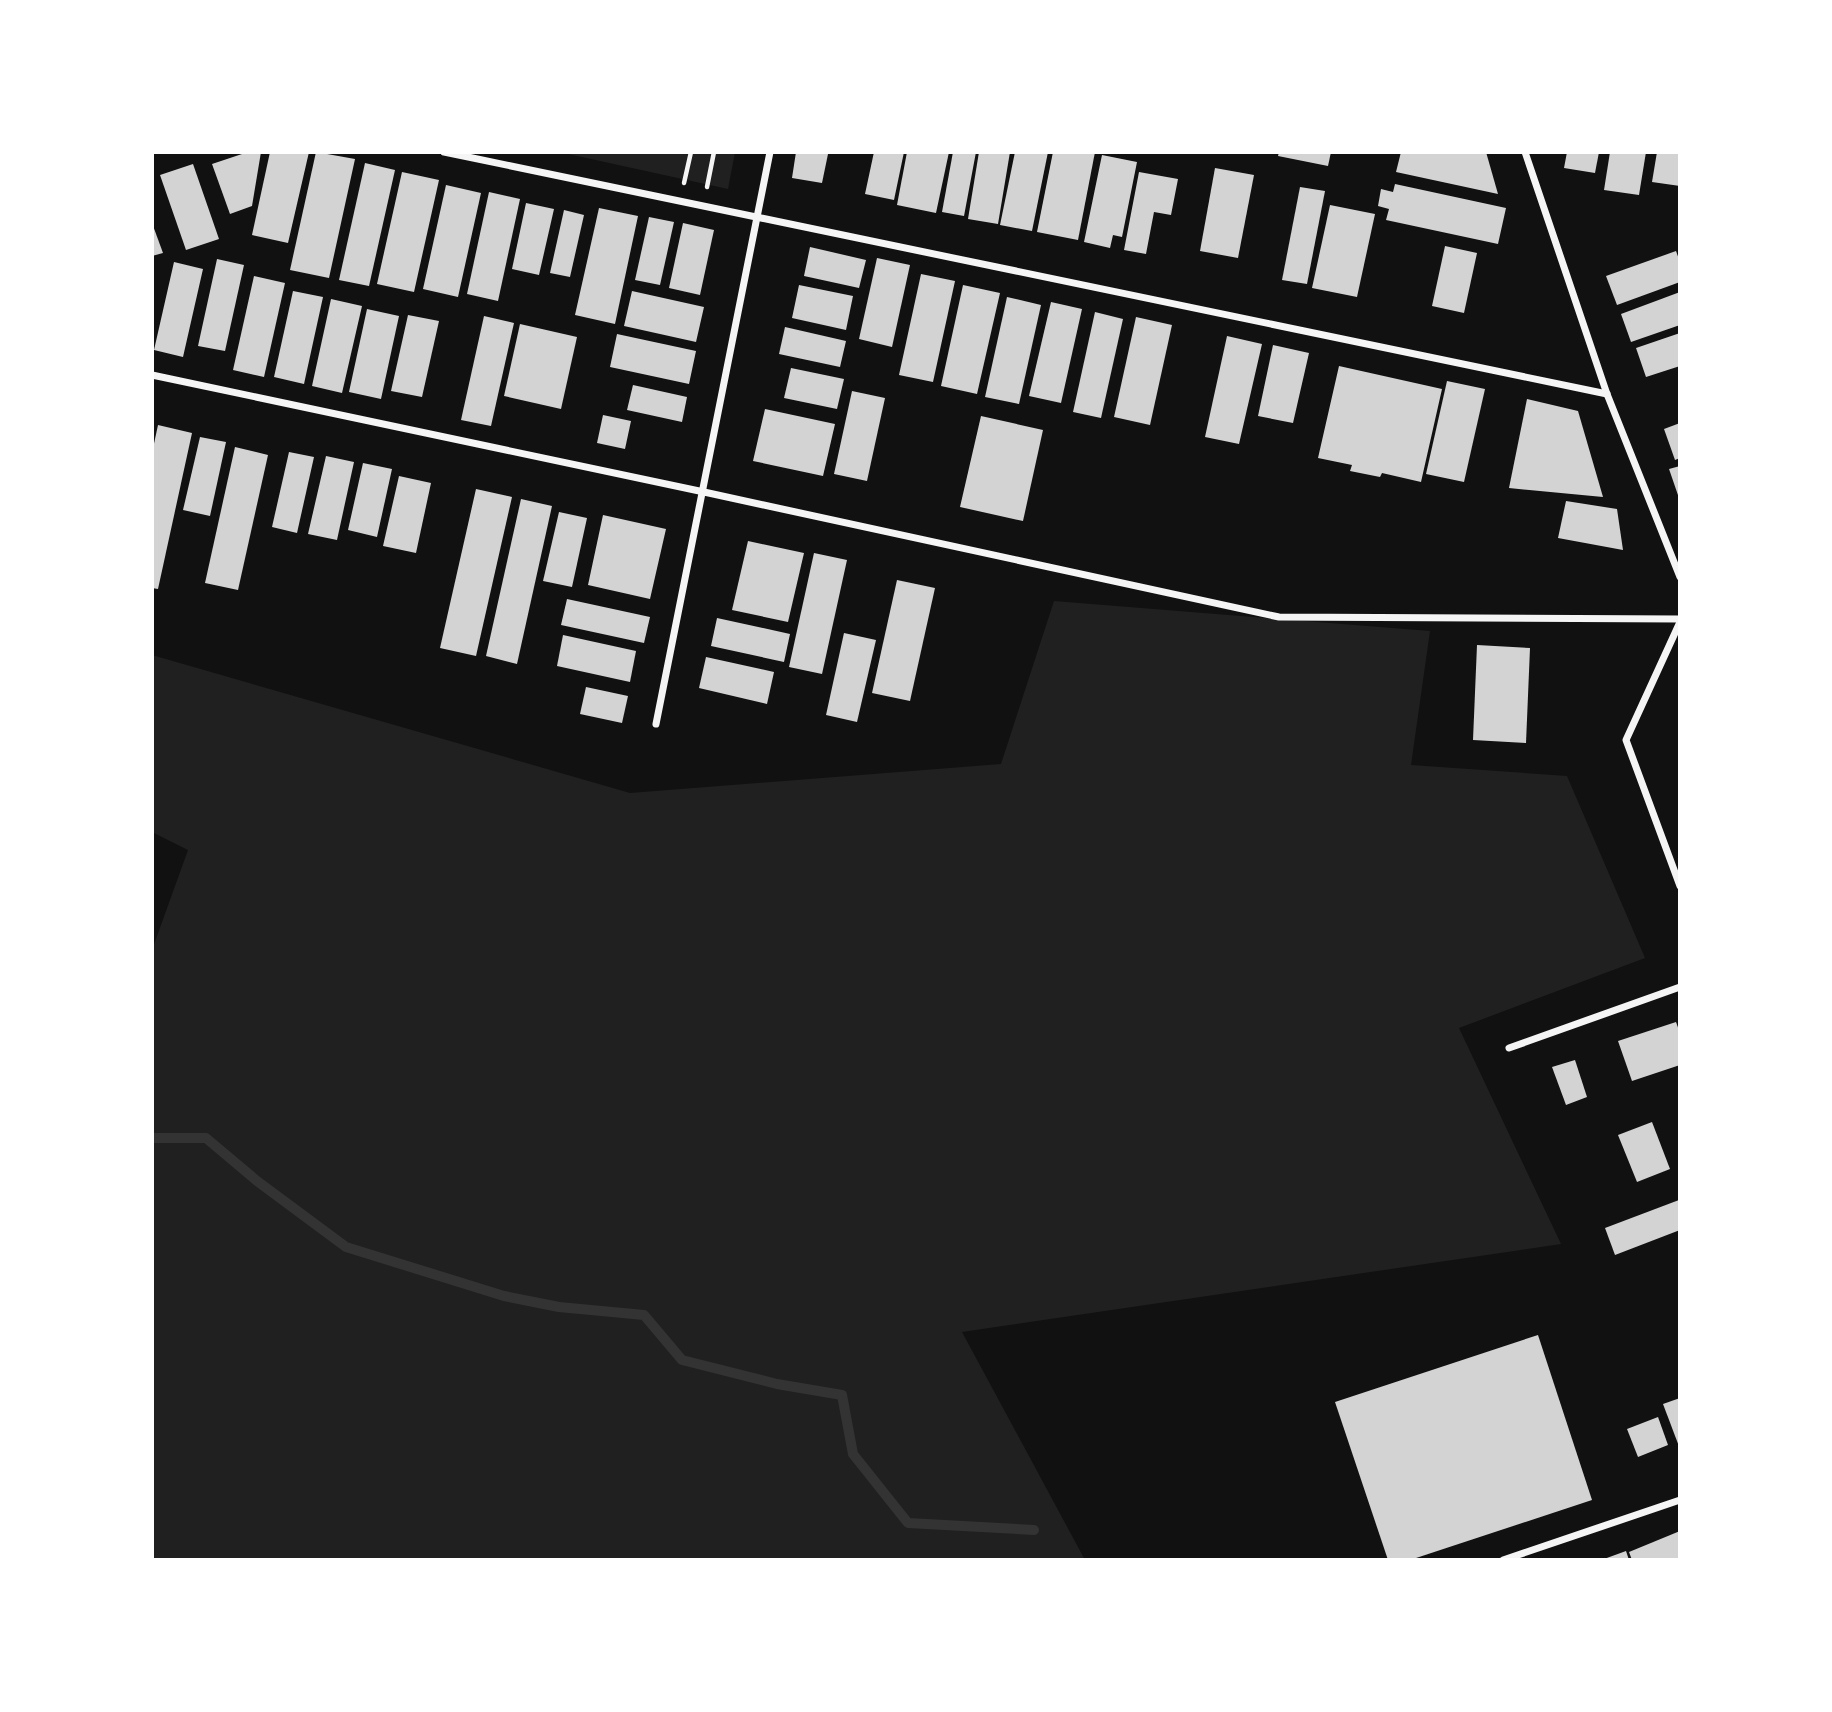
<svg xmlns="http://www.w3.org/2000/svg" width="1832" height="1712" viewBox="0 0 1832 1712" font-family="'Open Sans',sans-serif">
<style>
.green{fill:#202020}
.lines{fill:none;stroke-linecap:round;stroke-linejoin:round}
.stream{stroke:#333;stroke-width:10}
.building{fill:#d3d3d3}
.path{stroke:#f5f5f5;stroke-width:4.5}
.minor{stroke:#f5f5f5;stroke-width:7}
</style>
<rect width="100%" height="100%" fill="#111"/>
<g class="green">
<polygon points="559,152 735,152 728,189"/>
<polygon points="1054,601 1430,631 1411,765 1567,776 1645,958 1459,1028 1561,1244 962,1332 1085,1560 152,1560 152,950 188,850 152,832 152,655 630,793 1001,764"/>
</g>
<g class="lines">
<polyline class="stream" points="152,1138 206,1138 257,1181 346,1247 504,1296 559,1307 644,1315 682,1360 777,1384 842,1395 853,1454 908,1523 1034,1530"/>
</g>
<g class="building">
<polygon points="248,152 261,152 252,206 230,214 212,164"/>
<polygon points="270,152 309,152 288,243 252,235"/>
<polygon points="316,152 355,159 329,278 290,270"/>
<polygon points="796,152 828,154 822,183 792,178"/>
<polygon points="874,152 904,152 894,200 865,194"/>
<polygon points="907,152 949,152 936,213 897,205"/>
<polygon points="953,152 976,152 964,216 942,212"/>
<polygon points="979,152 1010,152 998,224 968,219"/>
<polygon points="1015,152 1048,152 1032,231 1000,225"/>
<polygon points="1053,152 1095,152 1078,240 1037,232"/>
<polygon points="1279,152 1331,152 1328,166 1278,156"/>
<polygon points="1401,152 1486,152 1498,194 1396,172"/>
<polygon points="1567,152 1599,152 1595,173 1564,168"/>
<polygon points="1610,152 1646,152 1639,195 1604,190"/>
<polygon points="1657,152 1680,152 1680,186 1652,182"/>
<polygon points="1102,155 1137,162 1122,237 1113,235 1110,248 1084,242"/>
<polygon points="365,163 395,170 369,286 339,280"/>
<polygon points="193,164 219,239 186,250 160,175"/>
<polygon points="1215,168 1254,175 1238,258 1200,251"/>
<polygon points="402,172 439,180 414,292 377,284"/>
<polygon points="1139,172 1178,179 1171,215 1154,212 1146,254 1124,250"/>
<polygon points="1395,184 1506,208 1498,244 1386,220 1389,209 1378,206 1381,189 1393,192"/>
<polygon points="446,185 481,193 458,297 423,289"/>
<polygon points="1300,187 1325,191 1307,284 1282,280"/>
<polygon points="489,192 520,199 498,301 467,294"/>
<polygon points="526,203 554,209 539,275 512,269"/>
<polygon points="1330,205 1375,214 1357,297 1312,288"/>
<polygon points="599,208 638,216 615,324 575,315"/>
<polygon points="564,210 584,215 570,277 550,273"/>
<polygon points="649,217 674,222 660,285 635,280"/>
<polygon points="152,223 163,253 152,256"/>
<polygon points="683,223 714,230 700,295 669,288"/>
<polygon points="1445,246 1477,253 1464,313 1432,306"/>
<polygon points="810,247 866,260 859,288 804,276"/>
<polygon points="1676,251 1680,262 1680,282 1617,305 1606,276"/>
<polygon points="877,258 910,265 892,347 859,339"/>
<polygon points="217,259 244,265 225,351 198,346"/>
<polygon points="174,262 203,269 183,357 154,350"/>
<polygon points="921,274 955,281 933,382 899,375"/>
<polygon points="254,276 285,283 264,377 233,370"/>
<polygon points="799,285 853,296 846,330 792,318"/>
<polygon points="963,285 1000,293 977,394 941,386"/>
<polygon points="293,291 323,297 304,384 274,377"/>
<polygon points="632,291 704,307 696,342 624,326"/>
<polygon points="1680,292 1680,325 1631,342 1621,314"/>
<polygon points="1007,297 1041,305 1019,404 985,397"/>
<polygon points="331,299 362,306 342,393 312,386"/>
<polygon points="1051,302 1082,309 1061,403 1029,396"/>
<polygon points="367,309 399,316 381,399 349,392"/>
<polygon points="1095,312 1123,319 1101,418 1073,412"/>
<polygon points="408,315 439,321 422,397 391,391"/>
<polygon points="484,316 514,323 491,426 461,420"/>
<polygon points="1136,317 1172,325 1150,425 1114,417"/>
<polygon points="520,324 577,337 561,409 504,396"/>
<polygon points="785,327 846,341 840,367 779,354"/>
<polygon points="1680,333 1680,366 1646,377 1636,348"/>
<polygon points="617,334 696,351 689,384 610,367"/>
<polygon points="1227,336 1262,344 1239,444 1205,437"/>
<polygon points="1273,345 1309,353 1293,423 1258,416"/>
<polygon points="1339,366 1442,389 1421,482 1382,473 1380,477 1350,471 1352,465 1318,458"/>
<polygon points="791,368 844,379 837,409 784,398"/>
<polygon points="1447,381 1485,389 1464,482 1426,474"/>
<polygon points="633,385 687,397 682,422 627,410"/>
<polygon points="852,391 885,398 867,481 834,474"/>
<polygon points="1527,399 1578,411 1603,497 1509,488"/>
<polygon points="765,409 835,424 823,476 753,461"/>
<polygon points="603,415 631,421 625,449 597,443"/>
<polygon points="981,416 1043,430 1023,521 960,507"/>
<polygon points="1680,423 1680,458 1675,460 1664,429"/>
<polygon points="158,425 192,433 158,589 152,588 152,453"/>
<polygon points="200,437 226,442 210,516 183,510"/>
<polygon points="235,447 268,455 238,590 205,583"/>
<polygon points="289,452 314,457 297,533 272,527"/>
<polygon points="326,456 354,462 337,540 308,534"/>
<polygon points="363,463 392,469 377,537 348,530"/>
<polygon points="1680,466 1680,498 1679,498 1669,469"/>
<polygon points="399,476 431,483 416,553 383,546"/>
<polygon points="476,489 512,497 476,656 440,648"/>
<polygon points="521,499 552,506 517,664 486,656"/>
<polygon points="1566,501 1617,509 1623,550 1558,538"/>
<polygon points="559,512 587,518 572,587 543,581"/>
<polygon points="603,515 666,529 650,599 588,585"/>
<polygon points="748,541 804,553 788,622 732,610"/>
<polygon points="814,553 847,560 822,674 789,667"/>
<polygon points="897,580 935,588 910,701 872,693"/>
<polygon points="567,599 650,617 644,643 561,625"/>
<polygon points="717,618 790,634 784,662 711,646"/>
<polygon points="844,633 876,640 857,722 826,715"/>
<polygon points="563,635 636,651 630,682 557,666"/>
<polygon points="1477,645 1530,648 1526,743 1473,740"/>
<polygon points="706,657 774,672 767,704 699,688"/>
<polygon points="586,687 628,696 622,723 580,714"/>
<polygon points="1676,1022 1680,1033 1680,1065 1632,1081 1618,1041"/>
<polygon points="1575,1060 1587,1097 1566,1105 1552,1067"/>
<polygon points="1652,1122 1670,1169 1637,1182 1618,1135"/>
<polygon points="1679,1200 1680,1230 1615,1255 1605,1228"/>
<polygon points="1538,1335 1592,1500 1410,1560 1388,1560 1335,1402"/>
<polygon points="1680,1398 1680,1449 1663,1404"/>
<polygon points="1658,1417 1668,1445 1638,1457 1627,1429"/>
<polygon points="1680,1531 1680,1560 1632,1560 1629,1552"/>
<polygon points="1626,1551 1629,1560 1604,1560 1604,1559"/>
</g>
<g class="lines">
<g class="path">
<polyline points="684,183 691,152"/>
<polyline points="707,187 714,152"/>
</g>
<g class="minor">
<polyline points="444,152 1607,394"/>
<polyline points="1525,152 1607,394 1680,577"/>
<polyline points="152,375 704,492 1279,617 1680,619"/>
<polyline points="1680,622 1626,740 1680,886"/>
<polyline points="656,724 770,152"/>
<polyline points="1509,1048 1680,987"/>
<polyline points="1503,1560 1680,1500"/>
</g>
</g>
<rect width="1832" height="1712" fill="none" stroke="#ffffff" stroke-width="308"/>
</svg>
